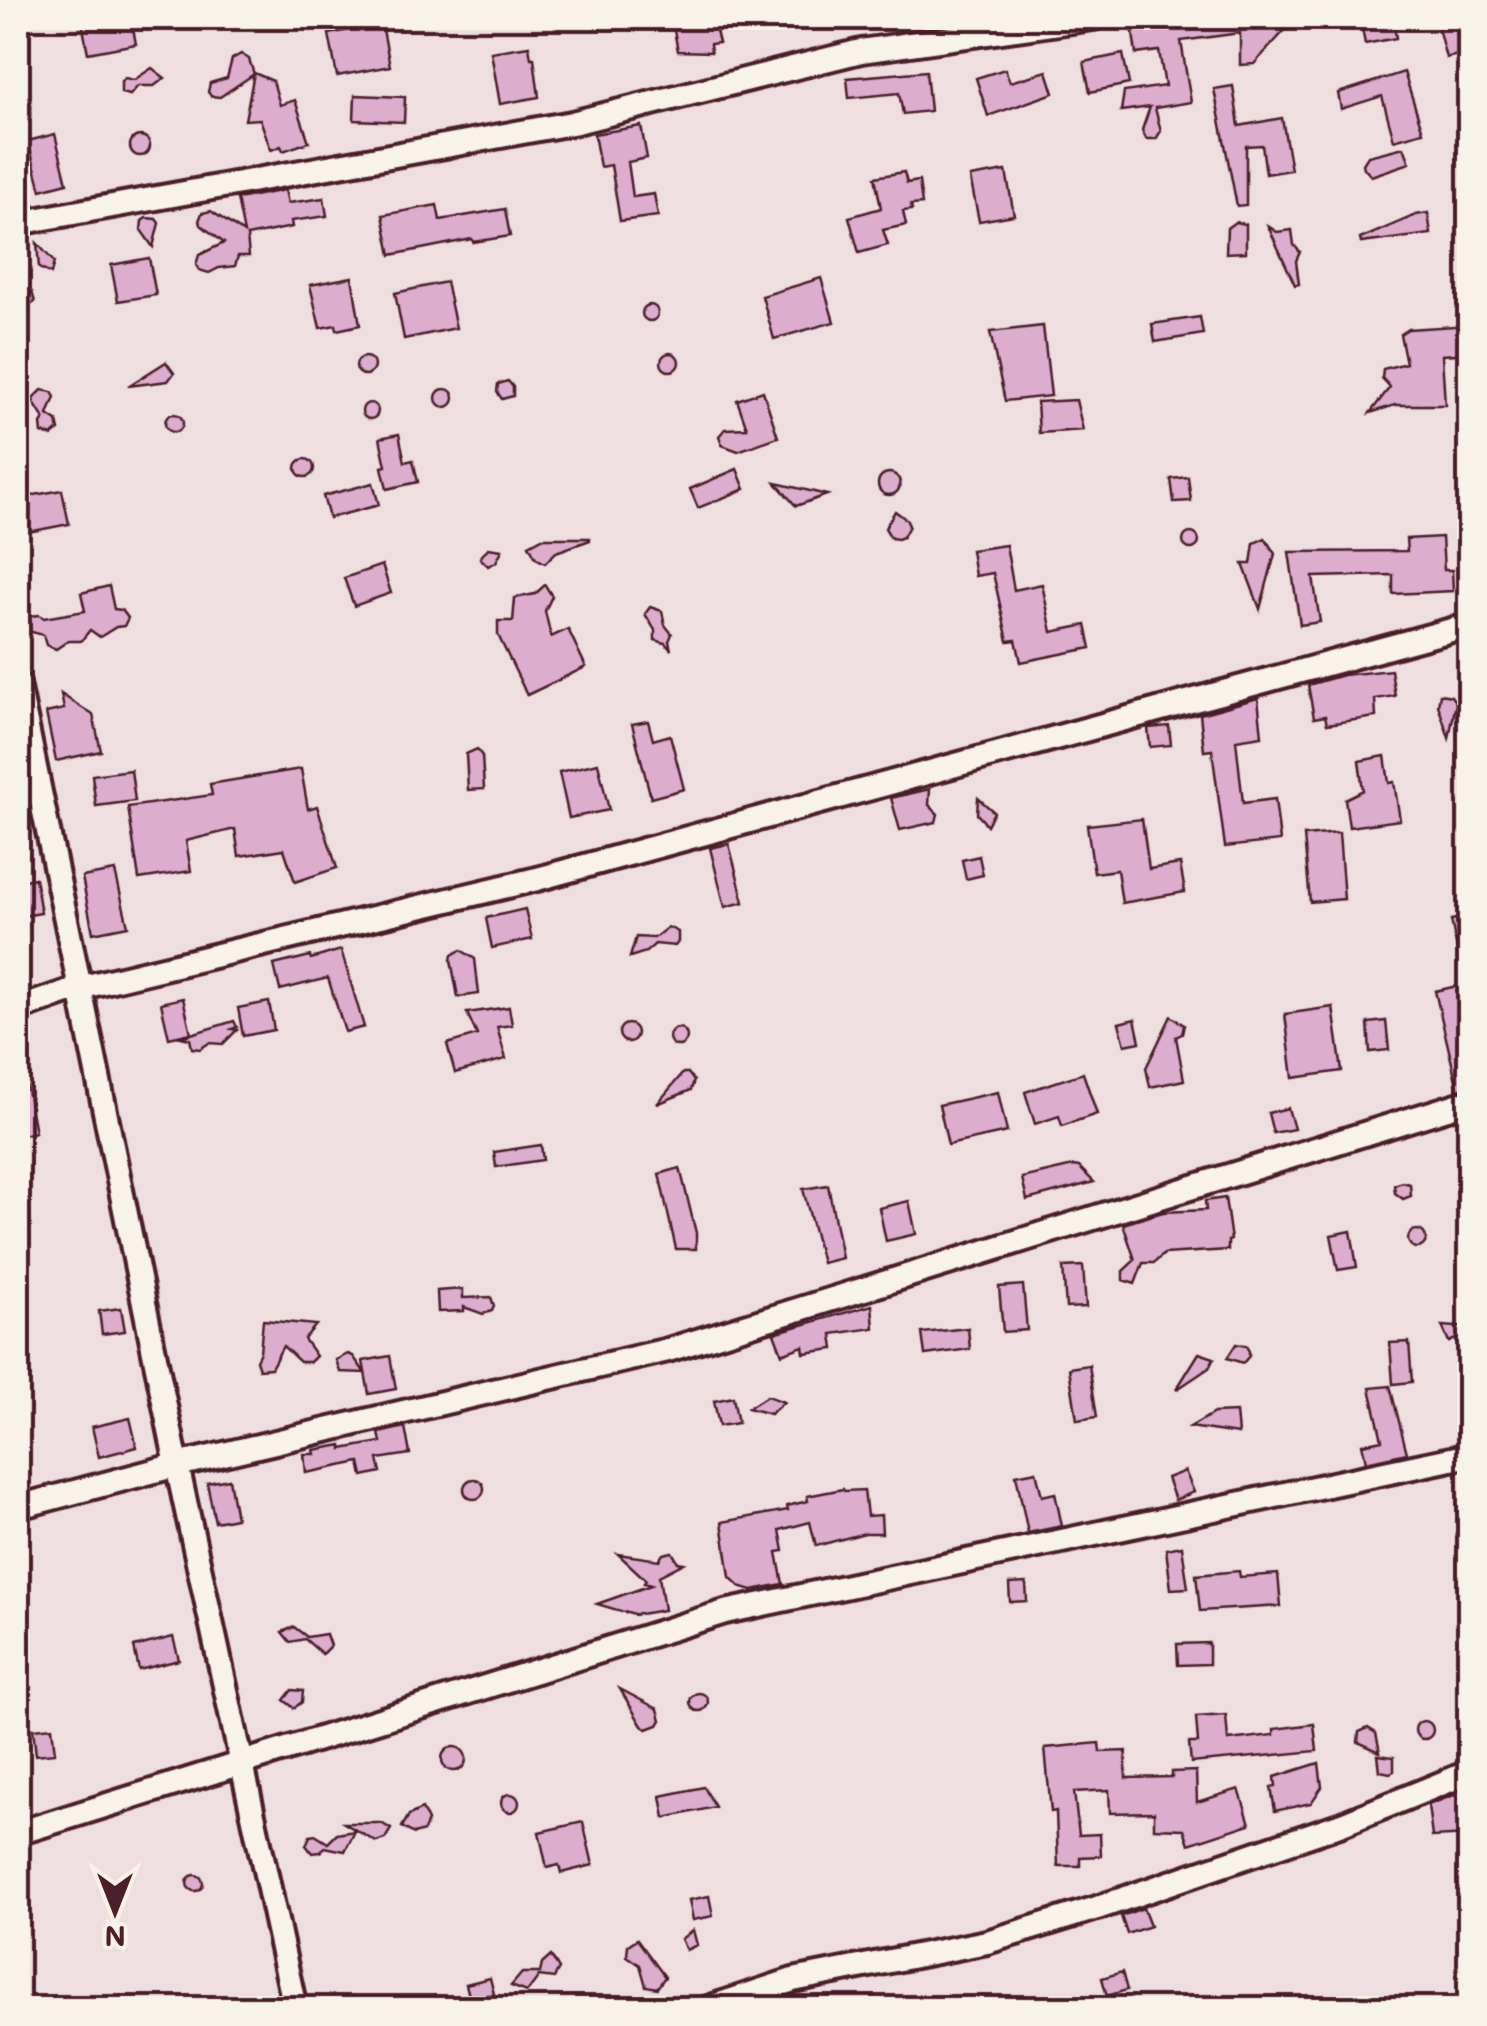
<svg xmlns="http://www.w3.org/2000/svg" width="1487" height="2026" viewBox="0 0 1487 2026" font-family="Mali,sans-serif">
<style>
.building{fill:#ddadce;stroke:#4a1f2b;stroke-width:2.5}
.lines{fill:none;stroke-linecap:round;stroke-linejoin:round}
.minor-casing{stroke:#4a1f2b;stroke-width:30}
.minor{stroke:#f7f3e8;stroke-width:22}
</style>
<rect width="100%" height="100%" fill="#efdee0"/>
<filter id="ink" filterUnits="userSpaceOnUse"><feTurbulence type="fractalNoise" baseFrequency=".01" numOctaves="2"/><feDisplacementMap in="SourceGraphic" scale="20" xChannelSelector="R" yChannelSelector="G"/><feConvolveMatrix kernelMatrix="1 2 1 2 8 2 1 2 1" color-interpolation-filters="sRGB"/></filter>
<g filter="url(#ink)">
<g class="building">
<polygon points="112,18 131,18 136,44 88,53 82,23"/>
<polygon points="350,18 367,18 367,27 382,24 390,66 337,76 329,34 350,30"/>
<polygon points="684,18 713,18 719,43 710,44 711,52 678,51 672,20"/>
<polygon points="1193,18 1296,18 1254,64 1240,65 1240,33 1181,41 1191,102 1155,108 1161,131 1156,139 1146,139 1142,130 1150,107 1121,111 1124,92 1165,86 1159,51 1136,54 1132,26"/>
<polygon points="1360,18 1393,18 1396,38 1365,44"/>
<polygon points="1439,18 1470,18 1470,52 1446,58 1437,24 1441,23"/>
<polygon points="529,46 531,58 534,58 539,97 500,104 491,52"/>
<polygon points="241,54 249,59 254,74 220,97 211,96 208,92 210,83 227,78 232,59"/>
<polygon points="1123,54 1129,84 1090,92 1084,62"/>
<polygon points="152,68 165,78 154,86 138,86 130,95 121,93 121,81 125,78 134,80"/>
<polygon points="1005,69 1010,82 1047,71 1054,93 988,116 976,78"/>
<polygon points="926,71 930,111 903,114 899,93 849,98 847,78"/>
<polygon points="1404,72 1423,132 1394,140 1382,96 1341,109 1338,93"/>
<polygon points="254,73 273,81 280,105 295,100 309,142 283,151 281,146 271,150 260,119 245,120"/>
<polygon points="1233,86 1239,126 1282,118 1291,170 1266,174 1262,145 1246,146 1246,205 1237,206 1214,89"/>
<polygon points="355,95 405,97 404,122 354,120"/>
<polygon points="641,126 647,158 628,162 633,197 654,194 658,216 620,221 611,165 600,167 594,134"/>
<polygon points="55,134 67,183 41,190 28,141"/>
<circle cx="140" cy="146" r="10"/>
<polygon points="1404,147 1410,163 1371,176 1364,168 1363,164 1368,156"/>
<polygon points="1006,171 1014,215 979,221 970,177"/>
<polygon points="904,172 907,183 919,181 922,204 911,205 912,210 903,211 906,225 883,230 888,245 859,253 849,217 881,208 875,177"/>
<polygon points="285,190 288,203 324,198 327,216 291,221 292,227 247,236 249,256 238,256 235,266 219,268 209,273 199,270 196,265 199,255 224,243 201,225 199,221 202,213 211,211 244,233 237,199"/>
<polygon points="437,205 440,220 505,209 510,236 473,242 472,239 391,255 383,215"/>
<polygon points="1428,213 1431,234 1361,243 1360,239 1416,215"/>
<polygon points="146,218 156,219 159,223 153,247 141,230 142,221"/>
<polygon points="1235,222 1246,224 1246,252 1226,253 1227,228"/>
<polygon points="1268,226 1277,232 1292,230 1294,245 1300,252 1296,261 1299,284 1295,285"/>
<polygon points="37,243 54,262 51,274 39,268"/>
<polygon points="149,258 156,295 118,301 111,265"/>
<polygon points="352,277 360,325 337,330 336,325 320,328 310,285"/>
<polygon points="821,278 834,322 774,339 762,296"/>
<polygon points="446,282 456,328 404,339 395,293"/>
<polygon points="24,291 32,292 35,302 18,313 18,298"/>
<circle cx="650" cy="313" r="8"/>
<polygon points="1200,317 1203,334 1155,342 1152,324"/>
<polygon points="1470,325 1470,353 1442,355 1445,405 1395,405 1370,413 1390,387 1382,378 1383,369 1406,363 1400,334 1408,329"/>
<polygon points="1043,326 1051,396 1005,401 990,332"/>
<circle cx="670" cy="362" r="9"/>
<circle cx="365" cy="366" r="9"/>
<polygon points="166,362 174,373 168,381 128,386"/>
<polygon points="508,381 513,387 513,396 502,399 497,392 498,384"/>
<circle cx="445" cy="398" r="9"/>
<polygon points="42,390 52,392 55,397 48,415 57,421 59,430 52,436 42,433 41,424 44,419 34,403 34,398"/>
<polygon points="763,391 778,437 738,451 722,445 719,436 725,429 747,428 737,400"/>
<polygon points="1076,400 1083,430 1039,433 1037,402"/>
<circle cx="370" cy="411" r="8"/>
<circle cx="174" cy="423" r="9"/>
<polygon points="399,434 405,462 413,460 418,482 387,489 382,467 386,466 380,438"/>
<circle cx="305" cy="468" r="9"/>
<polygon points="737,469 745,489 698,508 690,489"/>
<circle cx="889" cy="484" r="11"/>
<polygon points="1188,477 1191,501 1174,502 1171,479"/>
<polygon points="373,483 379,505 329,518 323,496"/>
<polygon points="776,483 827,495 796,506"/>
<polygon points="62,490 69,524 18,534 18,498"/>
<polygon points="895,511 907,520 909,526 903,537 898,539 891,538 885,528"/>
<circle cx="1191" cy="541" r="8"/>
<polygon points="1442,537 1444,570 1452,570 1453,591 1393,594 1393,575 1313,577 1320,622 1300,625 1289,552 1407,551 1406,539"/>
<polygon points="542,538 590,538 590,540 556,552 545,563 536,558 529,545"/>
<polygon points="1265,538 1275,554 1260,609 1243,564 1251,564 1254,543"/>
<polygon points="1006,545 1014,590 1042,584 1052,632 1086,625 1091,648 1021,662 1016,640 1008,641 993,573 975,576 971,550"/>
<polygon points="488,548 502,550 496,562 488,566 480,558"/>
<polygon points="382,565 391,593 354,606 344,578"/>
<polygon points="545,585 552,596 545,611 551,637 568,629 586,667 527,695 498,635 498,621 513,621 515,598 535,594"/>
<polygon points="109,586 114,609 122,610 128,618 124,626 116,627 100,637 90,630 81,641 68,641 56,649 46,645 43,635 28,631 26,626 29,616 39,615 44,618 85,611 81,593"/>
<polygon points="650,607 662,611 665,625 672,634 669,641 671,650 665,643 655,640 655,630 645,614"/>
<polygon points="1391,670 1395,696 1375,699 1376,717 1327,724 1325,716 1314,718 1308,685 1343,675"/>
<polygon points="61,694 93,715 101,751 56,761 46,713 64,709"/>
<polygon points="1440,694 1451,696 1456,703 1449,738 1438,705"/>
<polygon points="1258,698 1262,736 1236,740 1243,803 1275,799 1280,841 1225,847 1212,750 1204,751 1200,714"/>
<polygon points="648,721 653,740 670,735 684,789 651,798 632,724"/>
<polygon points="1169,726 1171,745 1150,747 1148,728"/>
<polygon points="477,749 482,756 484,789 468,790 466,754"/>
<polygon points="1385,756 1389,783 1394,782 1400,820 1349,827 1345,799 1363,790 1359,761"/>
<polygon points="598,763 609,810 569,818 559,772"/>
<polygon points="301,769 308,809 317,806 337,868 295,882 284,849 239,856 235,829 186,841 191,871 139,879 128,807 212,795 210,784"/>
<polygon points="131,770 135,801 96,806 92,775"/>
<polygon points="930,789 929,805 938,814 936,822 900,830 891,798"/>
<polygon points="978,798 994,812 987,825 977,814"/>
<polygon points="1142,819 1149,869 1180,864 1185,892 1122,903 1117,870 1094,873 1087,825"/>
<polygon points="1339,833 1344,899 1310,902 1304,836"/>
<polygon points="729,844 744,902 725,907 710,848"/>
<polygon points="979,856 983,875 966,879 962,860"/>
<polygon points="115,871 128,926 93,933 82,877"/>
<polygon points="35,878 41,913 18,917 18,881"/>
<polygon points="525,909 532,939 492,948 486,918"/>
<polygon points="1470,916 1470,973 1462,974 1451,920"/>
<polygon points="668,927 678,932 678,942 675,946 655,944 646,952 630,957 636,937 654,938"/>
<polygon points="341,950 364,1027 345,1032 328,978 280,990 274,965 310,956 311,959"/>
<polygon points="461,950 475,959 479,994 458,997 451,960 452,955"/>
<polygon points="1462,985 1470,1016 1470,1086 1458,1089 1435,991"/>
<polygon points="183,998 191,1033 169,1038 161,1003"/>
<polygon points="269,1002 274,1030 243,1036 238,1008"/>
<polygon points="509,1007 512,1025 497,1027 506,1059 455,1073 447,1044 477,1035 467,1013"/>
<polygon points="1333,1007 1342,1071 1293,1078 1285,1014"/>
<polygon points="1171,1016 1184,1025 1182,1034 1176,1037 1184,1080 1150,1087 1146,1068"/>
<polygon points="1135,1019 1140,1042 1125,1045 1119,1023"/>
<polygon points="234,1021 237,1027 232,1029 237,1030 223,1044 209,1043 200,1049 192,1048 190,1039 181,1037"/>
<polygon points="1386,1021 1389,1050 1370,1052 1368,1023"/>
<circle cx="628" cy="1033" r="9"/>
<circle cx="678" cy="1037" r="9"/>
<polygon points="683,1073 688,1073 694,1081 691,1090 657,1104"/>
<polygon points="1083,1073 1097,1114 1062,1126 1059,1116 1035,1124 1025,1092"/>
<polygon points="18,1084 26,1084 35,1132 18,1136"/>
<polygon points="998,1092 1007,1132 948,1145 939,1105"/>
<polygon points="1288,1108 1294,1129 1273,1133 1268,1113"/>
<polygon points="541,1145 543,1160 496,1167 494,1152"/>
<polygon points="1073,1166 1079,1167 1094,1182 1027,1200 1022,1178"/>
<polygon points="680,1168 696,1233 696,1249 676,1249 659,1174"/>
<polygon points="1402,1182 1410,1184 1411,1196 1403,1199 1395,1193 1394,1185"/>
<polygon points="828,1185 842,1258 822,1263 803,1189"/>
<polygon points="1225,1198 1231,1240 1228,1241 1228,1250 1164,1254 1154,1263 1143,1263 1135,1284 1123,1280 1123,1271 1135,1260 1123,1224 1163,1212 1206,1210 1205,1201"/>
<polygon points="909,1201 916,1234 886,1241 879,1208"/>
<circle cx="1417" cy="1239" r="9"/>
<polygon points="1351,1231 1357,1267 1338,1270 1331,1235"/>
<polygon points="1083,1266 1086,1307 1066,1308 1063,1267"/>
<polygon points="1023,1285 1027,1330 1003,1332 999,1287"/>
<polygon points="463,1289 463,1298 491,1297 494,1306 492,1311 483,1314 464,1307 464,1311 438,1312 437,1291"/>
<polygon points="872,1305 874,1328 832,1334 834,1349 804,1353 803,1346 782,1354 774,1333"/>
<polygon points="121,1308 125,1331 102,1334 99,1311"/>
<polygon points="263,1320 316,1325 304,1339 316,1356 310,1362 300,1362 283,1346 271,1368 259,1369 256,1360 260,1352"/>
<polygon points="1442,1326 1470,1328 1470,1333 1449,1342"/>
<polygon points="968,1328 970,1349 925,1355 922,1333"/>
<polygon points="1409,1342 1412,1382 1393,1384 1390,1343"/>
<polygon points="1236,1344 1246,1346 1249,1351 1249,1356 1243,1363 1227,1358"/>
<polygon points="1199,1353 1214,1358 1209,1368 1176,1390"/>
<polygon points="348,1354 353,1356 365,1373 340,1372 336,1360"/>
<polygon points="390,1356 396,1389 369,1394 363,1361"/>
<polygon points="1089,1365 1097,1417 1077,1420 1069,1368"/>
<polygon points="1390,1386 1407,1453 1366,1462 1362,1444 1382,1440 1370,1388"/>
<polygon points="767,1396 784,1402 770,1414 748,1408"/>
<polygon points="733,1397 738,1423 719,1426 714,1401"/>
<polygon points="1236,1412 1238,1434 1190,1427 1214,1413"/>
<polygon points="130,1418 137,1447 99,1457 92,1427"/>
<polygon points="405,1427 410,1454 378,1459 381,1472 363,1476 360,1462 306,1473 304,1454 315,1454 314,1450 342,1445 342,1449 381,1442 379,1433"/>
<polygon points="1036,1471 1042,1496 1055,1493 1062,1526 1028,1533 1016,1475"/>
<polygon points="1185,1471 1194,1492 1175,1500 1167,1478"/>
<circle cx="474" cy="1489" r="10"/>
<polygon points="229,1479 236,1518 215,1522 207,1483"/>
<polygon points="843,1489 844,1491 864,1490 867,1516 881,1515 882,1533 865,1533 816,1546 810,1522 780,1530 784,1551 777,1552 783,1584 752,1590 739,1586 730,1577 722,1522 788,1510 787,1506 808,1501 807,1496"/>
<polygon points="1182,1546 1188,1588 1171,1589 1166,1549"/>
<polygon points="672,1552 678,1562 684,1563 659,1576 664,1610 634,1615 597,1604 651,1585 644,1583 646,1580 618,1554 659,1560 663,1554"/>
<polygon points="1239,1571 1240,1577 1278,1574 1281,1606 1200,1611 1196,1575"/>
<polygon points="1026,1583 1027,1601 1010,1602 1009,1584"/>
<polygon points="294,1627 307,1637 326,1634 330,1646 322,1654 305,1639 290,1642 282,1632"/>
<polygon points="173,1637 179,1660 139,1670 134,1647"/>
<polygon points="1209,1643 1209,1664 1178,1665 1177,1644"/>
<polygon points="620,1689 658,1709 661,1720 658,1725 647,1729 642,1726"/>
<polygon points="292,1690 303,1691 302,1702 294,1708 284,1700"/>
<circle cx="699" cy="1702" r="9"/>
<polygon points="1226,1715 1228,1740 1274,1735 1274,1729 1314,1724 1317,1751 1191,1763 1189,1743 1198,1743 1196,1717"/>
<circle cx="1424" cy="1730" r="9"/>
<polygon points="52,1727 55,1753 36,1755 33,1729"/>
<polygon points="1368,1728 1376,1733 1380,1752 1358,1742 1359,1732"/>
<polygon points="1099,1743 1100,1752 1126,1751 1126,1778 1172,1777 1172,1772 1196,1771 1197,1802 1239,1789 1250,1824 1189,1844 1184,1829 1154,1828 1154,1812 1110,1813 1109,1790 1074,1792 1079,1835 1100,1834 1101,1856 1080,1857 1080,1866 1058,1866 1056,1811 1051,1812 1045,1748"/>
<circle cx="454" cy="1759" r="12"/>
<polygon points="1378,1755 1394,1757 1394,1771 1390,1773 1380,1771"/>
<polygon points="1319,1763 1322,1787 1311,1803 1275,1811 1271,1787 1276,1786 1275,1777"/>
<polygon points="704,1787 715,1807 665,1818 661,1796"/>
<circle cx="510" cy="1803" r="9"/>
<polygon points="1454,1795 1470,1805 1470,1835 1432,1837 1428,1805"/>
<polygon points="422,1809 428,1821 424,1831 414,1834 402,1827 409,1815"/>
<polygon points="583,1822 593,1865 561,1873 559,1865 547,1868 539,1832"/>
<polygon points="344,1823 381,1823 391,1829 385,1839 376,1842"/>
<polygon points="355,1831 345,1851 325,1847 321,1852 312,1853 306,1845 310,1836 315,1835 328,1843 337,1834"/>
<circle cx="195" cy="1883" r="8"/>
<polygon points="709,1896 713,1916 693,1920 689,1900"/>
<polygon points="1143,1908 1150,1926 1127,1934 1121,1916"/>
<polygon points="693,1930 697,1945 686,1950 681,1939"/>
<polygon points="637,1939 665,1977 657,1988 646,1986 640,1965 627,1956 628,1945"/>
<polygon points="551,1956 559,1969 554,1978 539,1976 527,1992 511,1986 522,1973 540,1973 542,1964"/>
<polygon points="1122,1972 1127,1990 1107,1996 1102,1978"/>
<polygon points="490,1978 494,1994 470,2000 466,1984"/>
</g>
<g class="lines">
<defs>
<g id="minor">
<polyline points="18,223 572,123 861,51 1093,18"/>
<polyline points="18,684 177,1465 295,2008"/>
<polyline points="18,1009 79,988 537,879 1470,625"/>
<polyline points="18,1507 177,1465 668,1350 1470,1101"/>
<polyline points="18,1833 725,1612 1470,1455"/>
<polyline points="708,2008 793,1980 987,1942 1097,1908 1342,1824 1470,1772"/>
</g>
</defs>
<use href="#minor" class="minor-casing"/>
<use href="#minor" class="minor"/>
</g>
</g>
<rect width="1487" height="2026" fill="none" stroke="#f7f3e8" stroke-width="60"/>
<rect x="30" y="30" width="1427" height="1966" fill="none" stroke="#4a1f2b" stroke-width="4" filter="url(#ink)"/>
<g transform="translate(115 1911) rotate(180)" stroke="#f7f3e8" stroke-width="8" paint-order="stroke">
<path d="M0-8L18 38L0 25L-18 38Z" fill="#4a1f2b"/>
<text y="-15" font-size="28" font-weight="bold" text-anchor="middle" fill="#4a1f2b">N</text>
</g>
</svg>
